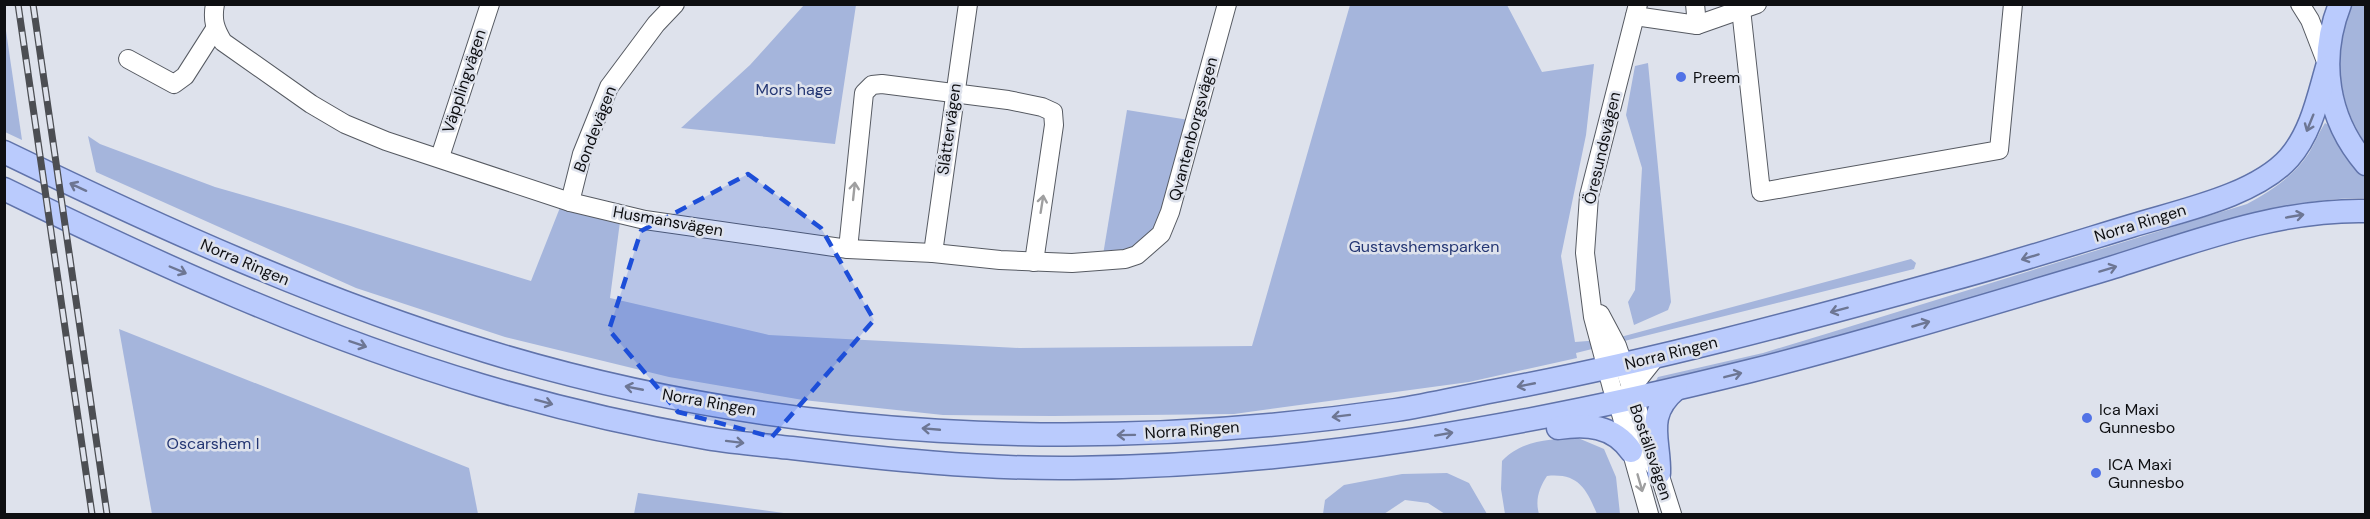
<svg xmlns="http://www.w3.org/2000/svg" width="2370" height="519" viewBox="0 0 2370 519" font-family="'DM Sans',sans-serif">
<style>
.green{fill:#a5b5dc}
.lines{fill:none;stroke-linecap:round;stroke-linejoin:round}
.minor-casing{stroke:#565a62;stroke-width:20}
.major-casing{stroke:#6073aa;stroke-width:25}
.minor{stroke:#fff;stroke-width:18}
.major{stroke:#bacbfd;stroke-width:22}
.rail-casing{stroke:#4c4e53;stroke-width:7}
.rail{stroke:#dee2ec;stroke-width:4.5;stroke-dasharray:14;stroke-linecap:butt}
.oneway{stroke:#6d7693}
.oneway2{stroke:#9f9fa0}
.marked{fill:#1d4ed8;fill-opacity:0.2;stroke:#1d4ed8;stroke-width:4.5;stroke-dasharray:12 8;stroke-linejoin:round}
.poi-dot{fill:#5172e6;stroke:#dee2ec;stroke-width:2}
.labels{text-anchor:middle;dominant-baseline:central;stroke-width:5;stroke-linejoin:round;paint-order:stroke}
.poi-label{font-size:16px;fill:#0e0f12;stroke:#dee2ec;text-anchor:start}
.street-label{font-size:16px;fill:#0e0f12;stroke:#dee2ec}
.park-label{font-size:16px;fill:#243673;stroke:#dee2ec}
</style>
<rect width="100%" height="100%" fill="#dee2ec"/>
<g class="green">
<polygon points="804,5 856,5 835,144 681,128 750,65"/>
<polygon points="1350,5 1507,5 1542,72 1594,64 1586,135 1561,256 1575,342 1613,339 1911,259 1916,263 1914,269 1576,353 1577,358 1469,382 1234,414 1053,416 943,415 803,400 669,377 505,337 356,288 96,172 88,136 100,144 215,187 347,225 531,281 563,200 621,214 610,298 769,335 1019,348 1252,346"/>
<path d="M2352 5H2365V143C2337 101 2332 50 2352 5Z"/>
<polygon points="4,24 5,24 22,140 5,132"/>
<polygon points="1648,63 1671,302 1668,310 1634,325 1628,302 1635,290 1642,168 1626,115 1635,66"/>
<polygon points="1127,110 1195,121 1155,241 1102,261"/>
<path d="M2325 123 2328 125 2342 151 2365 178V198C2302 198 2244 216 2184 234 2136 249 2088 264 2040 278 1913 318 1784 351 1654 384L1658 377 1763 353 1829 333 2247 204C2271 191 2294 176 2309 153 2315 143 2319 132 2325 123Z"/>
<polygon points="119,329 469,468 478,514 152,514"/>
<path d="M1578 438 1604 449 1616 477 1620 514H1597C1586 488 1578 473 1547 476 1539 488 1535 500 1539 514H1505L1501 489 1502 461C1522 440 1550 439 1578 438Z"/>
<polygon points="1447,473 1469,483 1487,514 1445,514 1428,503 1405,500 1384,514 1323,514 1325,500 1344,485 1402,474"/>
<polygon points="638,493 791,514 634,514"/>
</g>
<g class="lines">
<defs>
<g id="minor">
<path d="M215 4C212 20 215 29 223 42L311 104 345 124 386 141 570 202 645 220 848 249 933 253 1000 260 1072 263 1125 259 1137 255 1161 234 1170 212 1227 4"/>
<polyline points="1638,4 1589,196 1585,253 1593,317 1612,388 1618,403 1649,514"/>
<polyline points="2300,4 2310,20 2327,64"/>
<polyline points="1741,9 1761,192 1999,150 2013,4"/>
<polyline points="1635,16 1697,25 1695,4"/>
<polyline points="1697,25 1757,4"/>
<polyline points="128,59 174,84 185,76 215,29"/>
<polyline points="440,157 490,4"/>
<polyline points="570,202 582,154 609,87 656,24 675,4"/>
<polyline points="848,249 864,93 872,85 882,84 1008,100 1042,107 1053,112 1054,125 1034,262"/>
<polyline points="933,253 968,4"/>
<polyline points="1600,314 1617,346 1635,399 1651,461 1659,473 1672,514"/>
<polyline points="1625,396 1656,357"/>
</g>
<g id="major">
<path d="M2340 4C2318 60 2327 119 2366 164"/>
<path d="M4 152C161 228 320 300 486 351 779 441 1095 454 1396 410 1429 405 1462 397 1494 391 1649 362 1801 321 1953 279 2012 263 2072 244 2131 226 2179 211 2255 196 2289 158 2311 133 2318 98 2327 67"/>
<path d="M4 189C158 264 315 336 480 385 554 407 630 425 706 438 735 443 763 445 792 448 885 459 979 469 1073 468 1302 466 1528 426 1750 371 1869 341 1987 305 2104 270 2189 244 2275 209 2366 211"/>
<path d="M1558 428C1586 424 1613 425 1631 451"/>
<path d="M1659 473C1660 440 1644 416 1676 389"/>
</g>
</defs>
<use href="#minor" class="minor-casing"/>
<use href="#major" class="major-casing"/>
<use href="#minor" class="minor"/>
<use href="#major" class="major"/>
<defs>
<g id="rail">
<polyline points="18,4 92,514"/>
<polyline points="33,4 107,514"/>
</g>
</defs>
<use href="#rail" class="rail-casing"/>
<use href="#rail" class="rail"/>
</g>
<defs><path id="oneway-shaft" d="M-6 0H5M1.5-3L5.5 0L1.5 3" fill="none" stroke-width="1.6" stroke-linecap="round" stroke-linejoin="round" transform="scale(1.5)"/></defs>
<g class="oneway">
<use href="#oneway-shaft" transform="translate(2310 123) rotate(112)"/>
<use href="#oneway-shaft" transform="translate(78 187) rotate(-155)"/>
<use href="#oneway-shaft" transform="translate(2295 216) rotate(-10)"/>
<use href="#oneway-shaft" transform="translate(2030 257) rotate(163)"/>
<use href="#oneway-shaft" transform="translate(2108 269) rotate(-17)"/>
<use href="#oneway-shaft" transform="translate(178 270) rotate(23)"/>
<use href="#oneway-shaft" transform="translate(1839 310) rotate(165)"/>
<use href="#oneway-shaft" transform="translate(1921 324) rotate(-16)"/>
<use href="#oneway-shaft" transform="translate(358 344) rotate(19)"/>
<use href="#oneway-shaft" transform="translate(1733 375) rotate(-14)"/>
<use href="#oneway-shaft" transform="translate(1526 385) rotate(169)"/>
<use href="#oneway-shaft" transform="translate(634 388) rotate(-169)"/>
<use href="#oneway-shaft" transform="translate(544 402) rotate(15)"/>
<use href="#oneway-shaft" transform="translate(1341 416) rotate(173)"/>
<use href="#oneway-shaft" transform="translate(931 429) rotate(-175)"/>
<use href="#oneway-shaft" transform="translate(1444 434) rotate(-10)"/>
<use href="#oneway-shaft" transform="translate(1126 435) rotate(179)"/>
<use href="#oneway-shaft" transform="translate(735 442) rotate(7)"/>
</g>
<g class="oneway2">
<use href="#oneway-shaft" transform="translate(854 191) rotate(-84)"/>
<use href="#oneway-shaft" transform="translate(1042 204) rotate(-81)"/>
<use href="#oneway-shaft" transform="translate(1640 483) rotate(74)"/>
</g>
<path class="marked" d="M748 174 821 228 874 320 772 437 678 412 609 330 641 231Z"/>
<g class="poi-dot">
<circle cx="1681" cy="77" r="6"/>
<circle cx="2087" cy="418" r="6"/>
<circle cx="2096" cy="473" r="6"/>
</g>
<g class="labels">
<g class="poi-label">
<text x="1693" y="77">Preem</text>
<text x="2099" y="409">Ica Maxi<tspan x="2099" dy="18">Gunnesbo</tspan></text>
<text x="2108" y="464">ICA Maxi<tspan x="2108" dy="18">Gunnesbo</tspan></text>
</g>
<g class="street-label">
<text transform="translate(464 81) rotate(-72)">Väpplingvägen</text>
<text transform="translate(595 129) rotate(-69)">Bondevägen</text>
<text transform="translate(949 129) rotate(-82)">Slåttervägen</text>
<text transform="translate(1193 129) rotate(-75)">Qvantenborgsvägen</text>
<text transform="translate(1602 148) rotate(-77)">Öresundsvägen</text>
<text transform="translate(668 221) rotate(10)">Husmansvägen</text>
<text transform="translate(2140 223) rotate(-17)">Norra Ringen</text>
<text transform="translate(245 262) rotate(23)">Norra Ringen</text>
<text transform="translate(1671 353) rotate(-14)">Norra Ringen</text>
<text transform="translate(709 402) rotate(10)">Norra Ringen</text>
<text transform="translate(1192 430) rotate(-4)">Norra Ringen</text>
<text transform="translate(1651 452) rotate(71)">Boställsvägen</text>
</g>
<g class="park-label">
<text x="794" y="89">Mors hage</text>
<text x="1424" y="246">Gustavshemsparken</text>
<text x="213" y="443">Oscarshem I</text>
</g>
</g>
<rect width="2370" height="519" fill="none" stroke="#0e0f12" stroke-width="12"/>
</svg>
